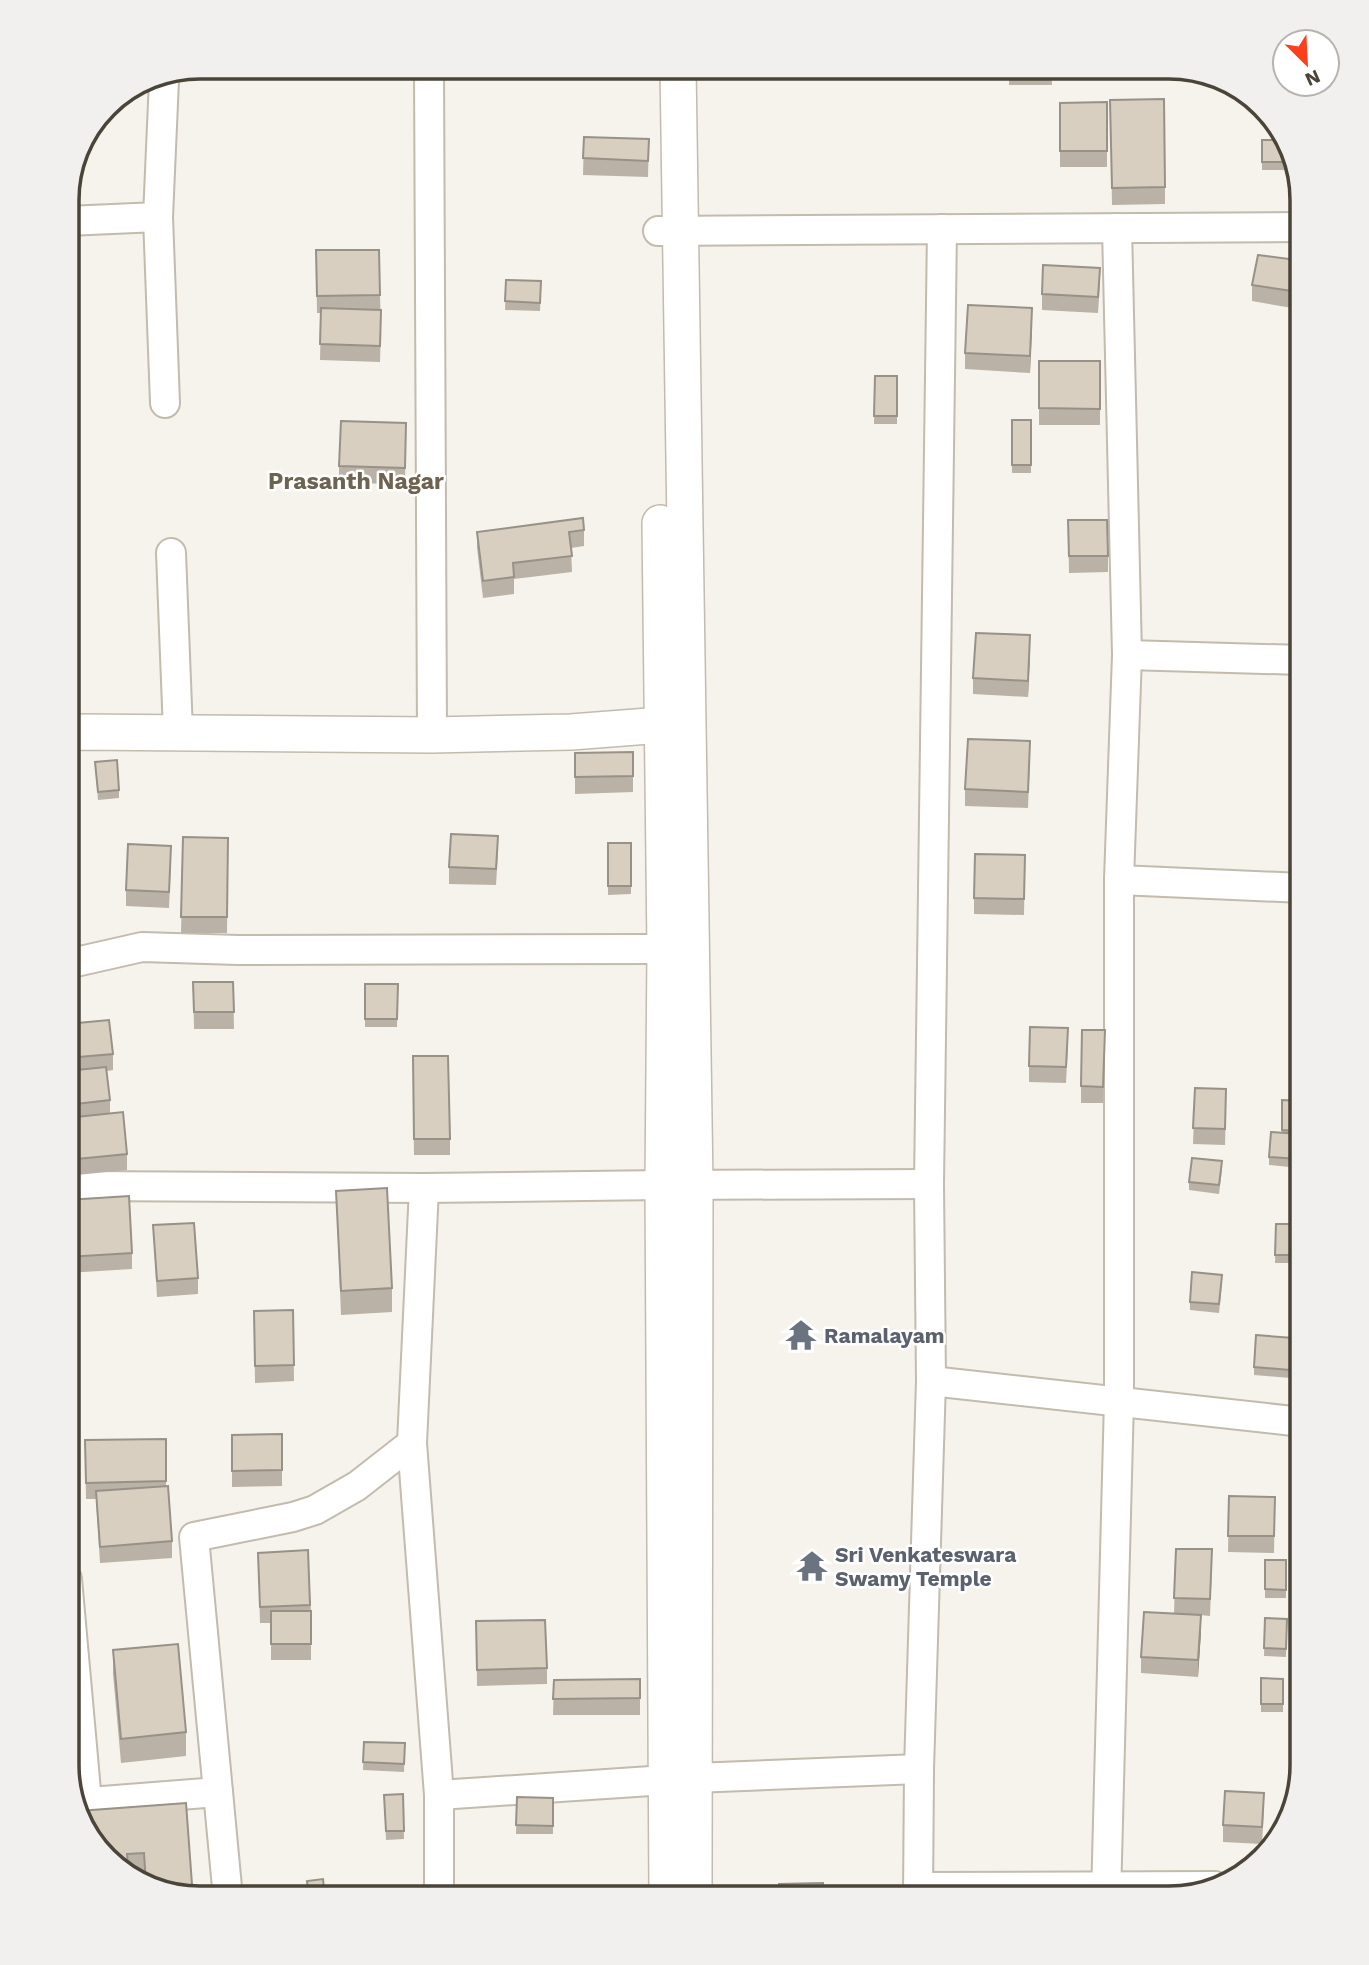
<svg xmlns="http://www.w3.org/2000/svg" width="1369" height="1965" viewBox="0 0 1369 1965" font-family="'Work Sans',sans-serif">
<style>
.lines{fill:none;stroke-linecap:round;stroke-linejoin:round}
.minor-casing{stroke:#c2bbae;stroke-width:32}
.tertiary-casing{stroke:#c2bbae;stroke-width:38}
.minor{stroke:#fff;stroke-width:28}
.tertiary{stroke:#fff;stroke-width:35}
.wall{fill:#bab2a6}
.shaded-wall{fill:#979187}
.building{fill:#d8cfc1;stroke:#979187;stroke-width:2}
.labels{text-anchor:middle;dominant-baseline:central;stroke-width:5;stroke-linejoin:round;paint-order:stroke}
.worship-label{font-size:21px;font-weight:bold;fill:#5b616d;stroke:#fff;text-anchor:start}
.neighbourhood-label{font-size:23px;font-weight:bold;fill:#6e6250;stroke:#fff}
.rim{fill:none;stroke:#4b4439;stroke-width:3.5}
</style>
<rect width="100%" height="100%" fill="#f6f3ec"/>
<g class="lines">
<defs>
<g id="minor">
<polyline points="429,67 432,735"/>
<polyline points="164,80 158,217 165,403"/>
<polyline points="67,221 158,217"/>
<polyline points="658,231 1302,227"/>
<polyline points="171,553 178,732"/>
<polyline points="1127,655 1302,660"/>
<polyline points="1119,880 1302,888"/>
<polyline points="67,964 142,947 238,950 665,949"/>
<polyline points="424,1188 412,1443 439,1795 439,1898"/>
<polyline points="67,1191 82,1186 424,1188 663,1185 929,1184"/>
<polyline points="931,1381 1302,1422"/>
<polyline points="67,1579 87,1802"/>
<polyline points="693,1778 919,1769"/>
<polyline points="439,1795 666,1780"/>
<polyline points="77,1803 218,1792"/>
<polyline points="919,1887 1215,1886"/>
<polyline points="228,1898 194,1537 293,1517 315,1510 357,1486 412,1443"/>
<polyline points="918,1898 919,1769 931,1381 929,1184 942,229"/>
<polyline points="1106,1898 1119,1400 1119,880 1127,655 1117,228"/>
</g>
<g id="tertiary">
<polyline points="678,67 695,1184 694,1898"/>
<polyline points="660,523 665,949 663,1185 667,1898"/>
<polyline points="67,734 78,732 432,735 571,732 662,725"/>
</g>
</defs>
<use href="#minor" class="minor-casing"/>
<use href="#tertiary" class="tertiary-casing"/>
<use href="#minor" class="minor"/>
<use href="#tertiary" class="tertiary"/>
</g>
<g class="wall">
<polygon points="1009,67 1051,67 1052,85 1009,85"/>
<polygon points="1110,100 1165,187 1165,204 1112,205"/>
<polygon points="1107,102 1107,167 1060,167 1060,103"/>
<polygon points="584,137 649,139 648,177 583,175"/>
<polygon points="1262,140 1287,140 1294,170 1262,170"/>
<polygon points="316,250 380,295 381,327 380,362 320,360 321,313 317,313"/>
<polygon points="1297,277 1292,308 1252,301 1252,285"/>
<polygon points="506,280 541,281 540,311 505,310"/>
<polygon points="1100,284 1098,313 1042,310 1042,294"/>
<polygon points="1032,325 1030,373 965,369 965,353"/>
<rect x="1039" y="361" width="61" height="64"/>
<polygon points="875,376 897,376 897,424 874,424"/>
<rect x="1012" y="420" width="19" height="53"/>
<polygon points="406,423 405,484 339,483 339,466"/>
<polygon points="1068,520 1108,556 1108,572 1069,573"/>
<polygon points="584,530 584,546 571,548 572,572 514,579 514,594 483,598 477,548 477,532"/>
<polygon points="1030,652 1028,697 973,694 973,678"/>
<polygon points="633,752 633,792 575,794 575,753"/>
<polygon points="1030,758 1028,808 965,806 965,789"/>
<polygon points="95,762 119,790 119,798 98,800"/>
<polygon points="183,837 228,838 227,933 181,933"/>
<polygon points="608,843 631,843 631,894 608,895"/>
<polygon points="498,852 496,885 449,884 449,867"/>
<polygon points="1025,855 1024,915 974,914 974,898"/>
<polygon points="171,862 169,908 126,906 126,890"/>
<polygon points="193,982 233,982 234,1029 194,1029"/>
<polygon points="365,984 398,984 397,1027 365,1027"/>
<polygon points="67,1024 113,1054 113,1070 107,1071 110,1100 110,1114 127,1154 127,1170 67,1176"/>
<polygon points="1068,1045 1066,1083 1029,1082 1029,1066"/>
<polygon points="1105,1047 1103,1103 1081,1103 1081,1086"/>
<polygon points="413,1056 450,1139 450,1155 414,1155"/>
<polygon points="1195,1088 1226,1106 1225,1145 1193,1144"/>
<polygon points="1282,1100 1301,1101 1301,1142 1299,1168 1269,1165 1269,1157 1282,1133"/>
<polygon points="1222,1170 1219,1194 1189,1190 1189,1182"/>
<polygon points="336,1191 392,1288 392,1312 341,1315"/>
<polygon points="67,1200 132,1253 132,1269 67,1273"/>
<polygon points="1276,1224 1297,1224 1297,1263 1275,1263"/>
<polygon points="153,1225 198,1278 198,1294 157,1297"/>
<polygon points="1222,1283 1219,1313 1190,1310 1190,1302"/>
<polygon points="293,1310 294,1381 255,1383 254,1311"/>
<polygon points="1293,1346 1290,1378 1254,1375 1254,1367"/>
<polygon points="282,1434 282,1486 232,1487 232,1435"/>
<polygon points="166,1439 166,1486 172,1541 172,1558 100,1563 96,1499 86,1499 85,1440"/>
<polygon points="1229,1496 1275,1497 1274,1553 1228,1552"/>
<polygon points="1176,1549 1212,1566 1210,1616 1200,1615 1201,1632 1198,1677 1141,1673 1141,1657 1174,1614"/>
<polygon points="308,1550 311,1611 311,1660 271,1660 271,1623 260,1623 258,1553"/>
<rect x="1265" y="1560" width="21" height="38"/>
<polygon points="1265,1618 1287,1619 1286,1657 1264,1656"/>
<polygon points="476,1621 547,1668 547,1684 477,1686"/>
<polygon points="113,1650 186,1732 186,1756 121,1763 113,1674"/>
<polygon points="1261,1678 1283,1679 1283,1712 1261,1712"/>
<polygon points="640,1679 640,1715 553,1715 554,1680"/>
<polygon points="364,1742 405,1743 404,1772 363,1770"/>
<polygon points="403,1794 404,1839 386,1840 384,1795"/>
<polygon points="517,1797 553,1798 553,1834 516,1834"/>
<polygon points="186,1803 192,1898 133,1880 84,1831"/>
<polygon points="1264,1809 1262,1844 1223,1842 1223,1825"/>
</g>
<g class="shaded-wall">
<polygon points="1297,260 1297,277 1292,308 1292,291"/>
<polygon points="1032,308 1032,325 1030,373 1030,356"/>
<polygon points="1030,635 1030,652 1028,697 1028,681"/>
<polygon points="1201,1615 1201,1632 1198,1677 1198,1660"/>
</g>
<g class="building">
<polygon points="1009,67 1051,67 1052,69 1009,69"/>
<polygon points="1164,99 1165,187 1112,188 1110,100"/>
<polygon points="1107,102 1107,151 1060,151 1060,103"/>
<polygon points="584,137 649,139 648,161 583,158"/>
<polygon points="1262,140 1287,140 1292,162 1262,162"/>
<polygon points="316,250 379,250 380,295 317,296"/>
<polygon points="1258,255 1297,260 1292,291 1252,285"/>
<polygon points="1043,265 1100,268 1098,297 1042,294"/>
<polygon points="506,280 541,281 540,303 505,301"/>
<polygon points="968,305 1032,308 1030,356 965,353"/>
<polygon points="321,308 381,310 380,346 320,344"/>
<polygon points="1039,361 1100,361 1100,409 1039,408"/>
<polygon points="875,376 897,376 897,416 874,416"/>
<rect x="1012" y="420" width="19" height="45"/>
<polygon points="341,421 406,423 405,468 339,466"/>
<polygon points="583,518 584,530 569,532 572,556 513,563 514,577 483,581 477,532"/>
<polygon points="1068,520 1107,520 1108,556 1069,556"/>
<polygon points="976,633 1030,635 1028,681 973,678"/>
<polygon points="968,739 1030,741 1028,792 965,789"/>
<polygon points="633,752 633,776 575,777 575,753"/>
<polygon points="117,760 119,790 98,792 95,762"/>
<polygon points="451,834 498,836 496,869 449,867"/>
<polygon points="183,837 228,838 227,917 181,917"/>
<rect x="608" y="843" width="23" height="43"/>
<polygon points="128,844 171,846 169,892 126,890"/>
<polygon points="975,854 1025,855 1024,899 974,898"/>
<polygon points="193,982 233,982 234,1012 194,1012"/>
<polygon points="365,984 398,984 397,1019 365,1019"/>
<polygon points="109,1020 113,1054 67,1058 67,1024"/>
<polygon points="1030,1027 1068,1028 1066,1067 1029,1066"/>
<polygon points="1082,1030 1105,1030 1103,1087 1081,1086"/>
<polygon points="413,1056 448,1056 450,1139 414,1139"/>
<polygon points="106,1067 110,1100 67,1105 67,1071"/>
<polygon points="1195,1088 1226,1089 1225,1129 1193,1128"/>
<polygon points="1282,1100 1301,1101 1300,1131 1282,1130"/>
<polygon points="123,1112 127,1154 67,1160 67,1118"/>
<polygon points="1271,1132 1301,1134 1299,1159 1269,1157"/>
<polygon points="1192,1158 1222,1161 1219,1185 1189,1182"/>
<polygon points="387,1188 392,1288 341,1291 336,1191"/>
<polygon points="129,1196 132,1253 67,1257 67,1200"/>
<polygon points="194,1223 198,1278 157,1281 153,1225"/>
<polygon points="1276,1224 1297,1224 1297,1255 1275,1255"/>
<polygon points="1192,1272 1222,1275 1219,1304 1190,1302"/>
<polygon points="293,1310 294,1365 255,1366 254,1311"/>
<polygon points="1256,1335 1293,1338 1290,1370 1254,1367"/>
<polygon points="282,1434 282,1470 232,1471 232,1435"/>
<polygon points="166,1439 166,1481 86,1483 85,1440"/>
<polygon points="168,1486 172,1541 100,1547 96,1491"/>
<polygon points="1229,1496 1275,1497 1274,1536 1228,1536"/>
<polygon points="1176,1549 1212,1549 1210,1599 1174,1598"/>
<polygon points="308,1550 310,1605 260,1607 258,1553"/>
<polygon points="1265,1560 1286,1560 1286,1590 1265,1589"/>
<rect x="271" y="1611" width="40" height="33"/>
<polygon points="1144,1612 1201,1615 1198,1660 1141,1657"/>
<polygon points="1265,1618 1287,1619 1286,1649 1264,1648"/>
<polygon points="545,1620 547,1668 477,1670 476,1621"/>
<polygon points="178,1644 186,1732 121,1739 113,1650"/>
<polygon points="1261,1678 1283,1679 1283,1704 1261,1704"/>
<polygon points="640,1679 640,1698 553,1699 554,1680"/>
<polygon points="364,1742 405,1743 404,1764 363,1762"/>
<polygon points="1225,1791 1264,1793 1262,1827 1223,1825"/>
<polygon points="403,1794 404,1831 386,1831 384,1795"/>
<polygon points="517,1797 553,1798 553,1826 516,1825"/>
<polygon points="186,1803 193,1898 146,1884 144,1853 127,1854 129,1877 84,1831 79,1811"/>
<polygon points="323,1879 325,1898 309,1898 307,1881"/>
<polygon points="823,1883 823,1898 779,1898 779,1884"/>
<polygon points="1154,1887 1204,1889 1170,1898 1153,1898"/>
</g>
<defs>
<symbol id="temple-bare" viewBox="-9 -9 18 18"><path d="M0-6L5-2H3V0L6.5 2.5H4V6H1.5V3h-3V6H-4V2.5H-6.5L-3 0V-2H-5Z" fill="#6b7280" stroke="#fff" stroke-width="2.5" paint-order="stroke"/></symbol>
</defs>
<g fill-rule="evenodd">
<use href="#temple-bare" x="779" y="1313" width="44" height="44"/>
<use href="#temple-bare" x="790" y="1544" width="44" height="44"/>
</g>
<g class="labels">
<g class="worship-label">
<text x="824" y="1335">Ramalayam</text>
<text x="835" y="1554">Sri Venkateswara<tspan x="835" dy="24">Swamy Temple</tspan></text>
</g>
<g class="neighbourhood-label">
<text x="356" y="481">Prasanth Nagar</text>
</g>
</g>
<path d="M0 0H1369V1965H0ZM200 79H1169A121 121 0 0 1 1290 200V1765A121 121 0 0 1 1169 1886H200A121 121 0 0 1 79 1765V200A121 121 0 0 1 200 79Z" fill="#f1f0ef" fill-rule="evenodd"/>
<path class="rim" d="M200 79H1169A121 121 0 0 1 1290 200V1765A121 121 0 0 1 1169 1886H200A121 121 0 0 1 79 1765V200A121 121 0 0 1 200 79Z"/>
<g transform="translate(1306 63) rotate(156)"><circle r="33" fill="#ffffff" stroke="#b7b4b0" stroke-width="2"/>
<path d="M0-5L12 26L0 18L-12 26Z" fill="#fc3f1d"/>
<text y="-10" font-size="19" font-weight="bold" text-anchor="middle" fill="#4b4439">N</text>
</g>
</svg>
